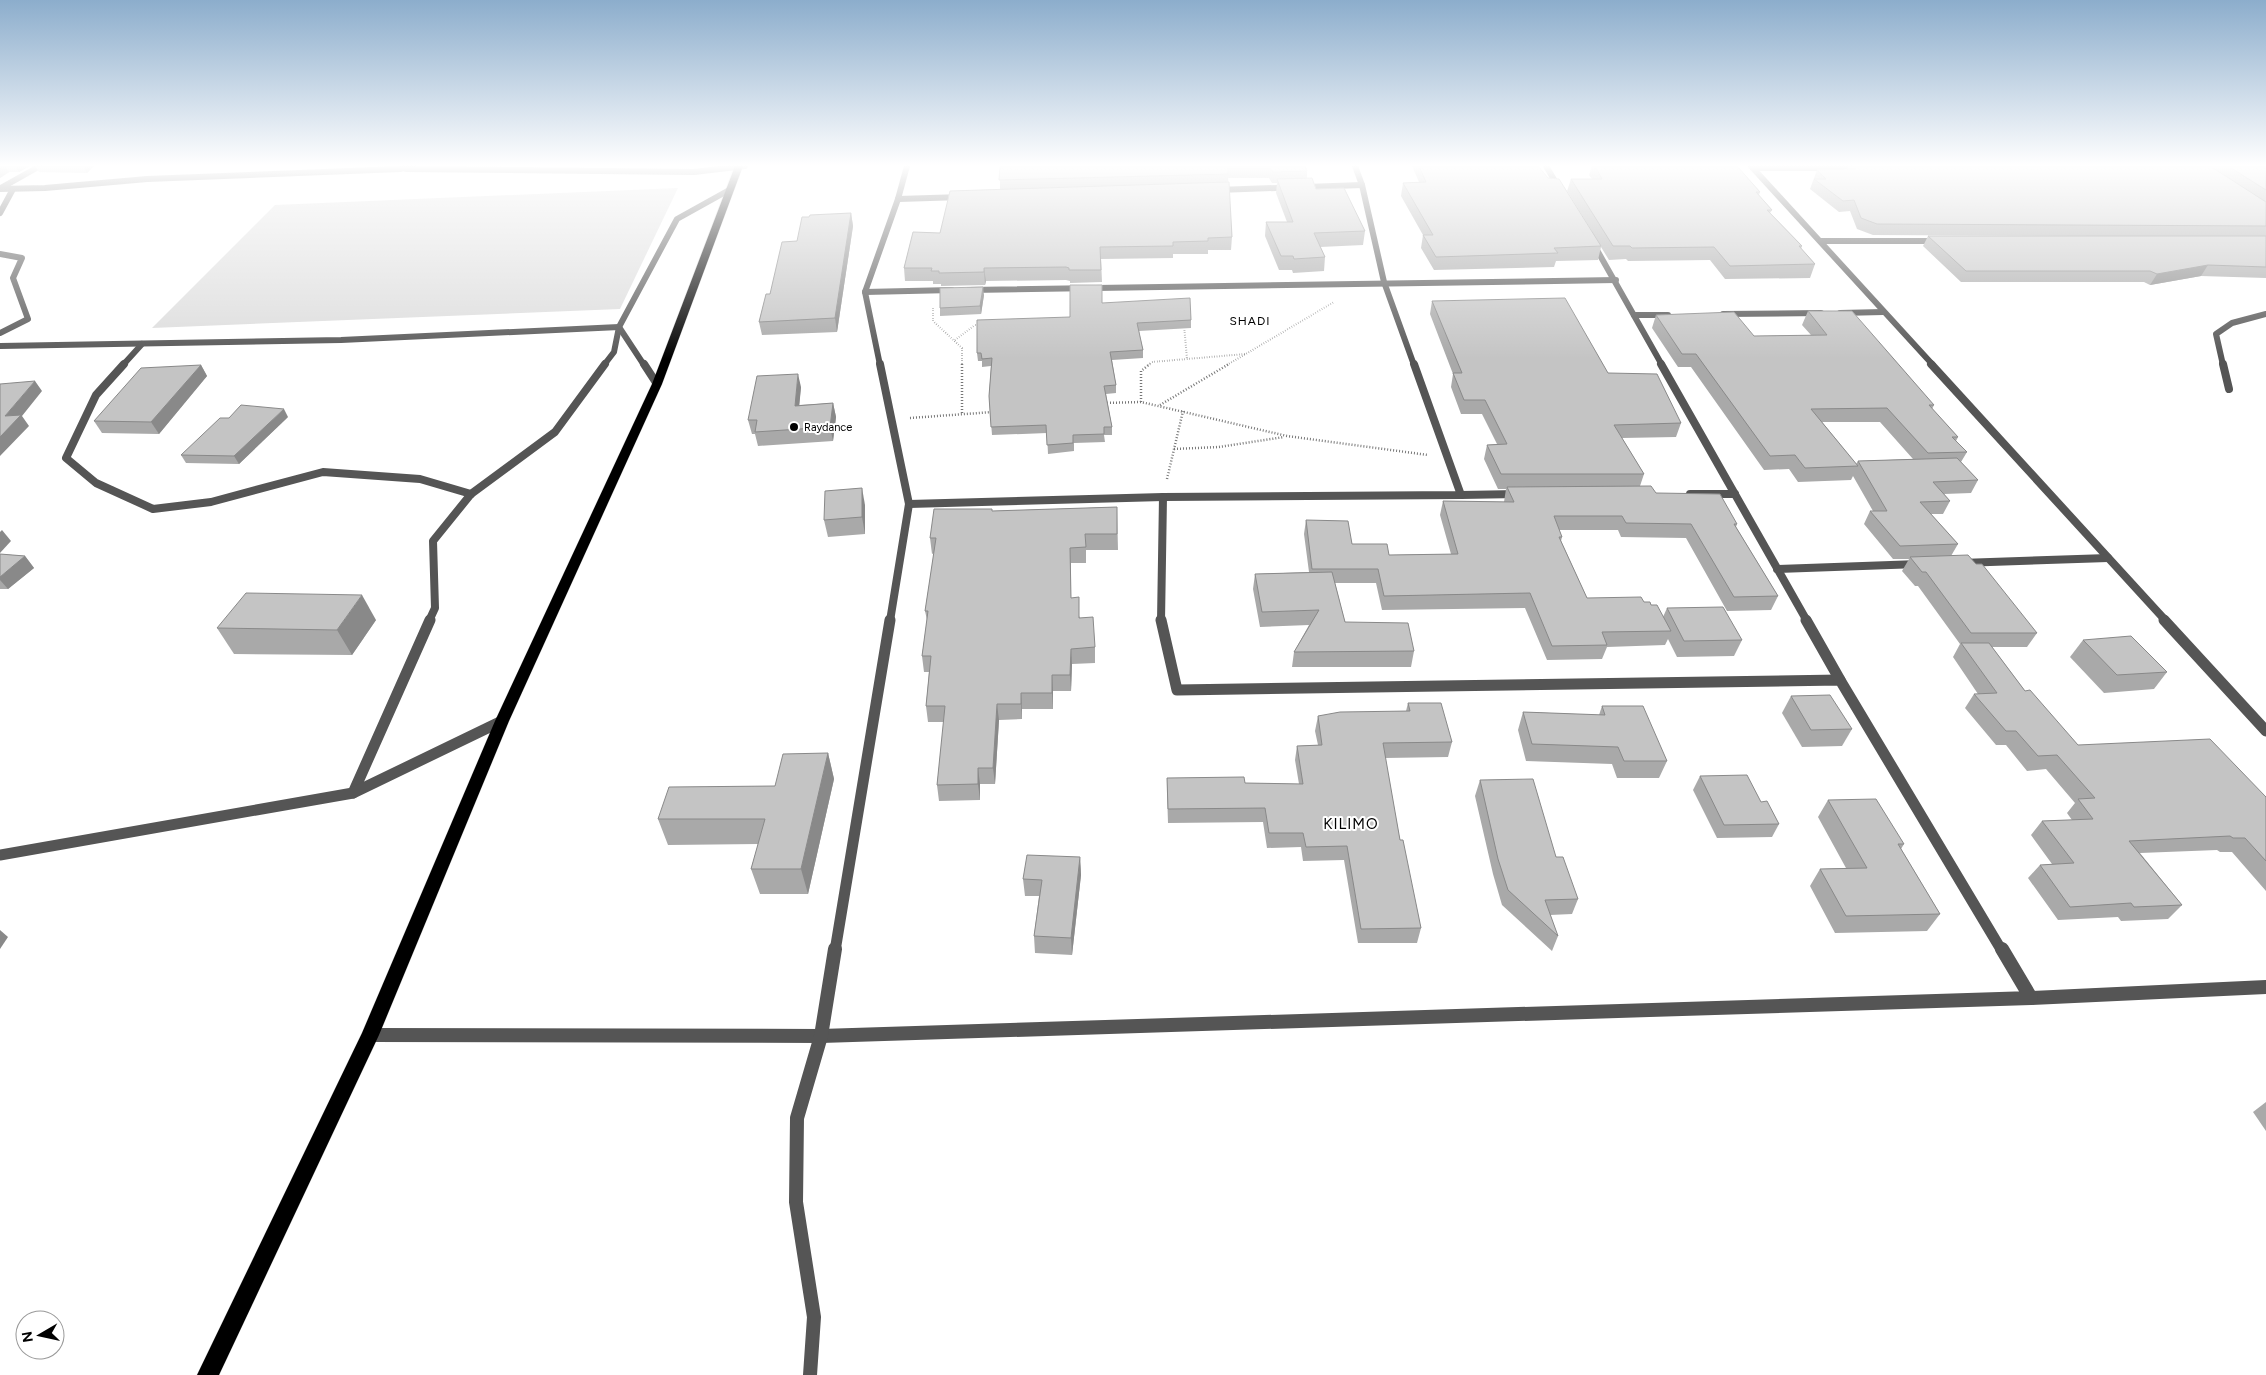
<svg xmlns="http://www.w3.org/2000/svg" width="2266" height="1375" viewBox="0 0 2266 1375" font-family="Figtree,sans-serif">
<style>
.green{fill:#dcdcdc}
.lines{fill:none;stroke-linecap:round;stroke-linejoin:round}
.trunk-casing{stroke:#dbdbdb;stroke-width:1}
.path-far1{stroke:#777;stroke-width:2;stroke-dasharray:0.5 2;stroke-linecap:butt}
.path{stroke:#777;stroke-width:2.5;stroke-dasharray:1 2;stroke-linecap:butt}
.minor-far3{stroke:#555;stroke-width:6}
.minor-far2{stroke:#555;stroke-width:8}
.minor-far1{stroke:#555;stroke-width:11}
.minor{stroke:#555;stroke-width:14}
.trunk{fill:#000;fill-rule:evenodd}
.wall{fill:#a9a9a9;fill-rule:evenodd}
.shaded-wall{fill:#898989}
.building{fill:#c4c4c4;stroke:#898989}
.poi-dot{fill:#000;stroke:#fff;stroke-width:2}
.labels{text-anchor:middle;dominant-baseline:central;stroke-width:4;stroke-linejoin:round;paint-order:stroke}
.far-poi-label{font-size:11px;fill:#000;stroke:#fff;text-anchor:start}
.far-quarter-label{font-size:12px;letter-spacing:1px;fill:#000;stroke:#fff}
.quarter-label{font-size:15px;letter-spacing:1px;fill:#000;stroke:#fff}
</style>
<rect width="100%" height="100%" fill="#fff"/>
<polygon class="green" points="678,188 620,309 152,328 275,205"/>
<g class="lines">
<defs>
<polygon id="trunk" points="735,166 743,166 662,384 509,721 379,1035 219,1375 197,1375 362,1033 495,721 652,384"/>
</defs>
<use href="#trunk" class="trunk-casing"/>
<g class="path-far1">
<polyline points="933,308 933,321 962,348 962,365"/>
<polyline points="1184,325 1187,359"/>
<polyline points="955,340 975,325 980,325"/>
<polyline points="1148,365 1152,362 1245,354"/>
<polyline points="1227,365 1334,302"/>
</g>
<g class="path">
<polyline points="962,364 962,414"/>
<polyline points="1141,402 1141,371 1150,364"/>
<polyline points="1104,403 1141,402 1287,436 1428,455"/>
<polyline points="1160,405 1229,364"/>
<polyline points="910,418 993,412"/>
<polyline points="1174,449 1219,447 1284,437"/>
<polyline points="1167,479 1183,411"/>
</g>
<g class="minor-far3">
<polyline points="1355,166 1362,185 1384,282 1414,365"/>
<polyline points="1546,166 1559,188"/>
<polyline points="1751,166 1933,365"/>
<polyline points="1753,168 1861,168"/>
<polyline points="406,169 694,172 745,166"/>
<polyline points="1,188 40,166"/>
<polyline points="0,189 45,188 147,179 400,169 413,166"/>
<polyline points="1217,190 1362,185"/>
<polyline points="898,199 962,197"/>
<polyline points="0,213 13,189"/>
<polyline points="1821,241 1938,241"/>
<polyline points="1593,243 1662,365"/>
<polyline points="0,254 22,258 13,278 28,319 0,333"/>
<polyline points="969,290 1616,280"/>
<polyline points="865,292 952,290"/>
<polyline points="1840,313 1883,312"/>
<polyline points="1723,314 1821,313"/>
<polyline points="1634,315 1668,315"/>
<polyline points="0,346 341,340 619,327 644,365"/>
<polyline points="123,365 142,344"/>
<polyline points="604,365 614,352 619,327 677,219 731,189"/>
<polyline points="880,365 865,292 898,199 907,166"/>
<polyline points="2223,365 2216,334 2232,323 2266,314"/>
</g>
<g class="minor-far2">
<polyline points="124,364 96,395 66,458 96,483 153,509 211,502 323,472 420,479 471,494"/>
<polyline points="644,364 657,384"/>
<polyline points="880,364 909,504 890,621"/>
<polyline points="1661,364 1807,621"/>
<polyline points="1931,364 2166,621"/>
<polyline points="2223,364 2229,389"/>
<polyline points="1690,494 1735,494"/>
<polyline points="1461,495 1518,494"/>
<polyline points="909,504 1163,497 1461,495 1414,364"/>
<polyline points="1961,563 2108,558"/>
<polyline points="1777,569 1919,564"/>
<polyline points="429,621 435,608 433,541 471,494 555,432 605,364"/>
<polyline points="1161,621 1163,497"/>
</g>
<g class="minor-far1">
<polyline points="1161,620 1177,690 1840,680 2002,951"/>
<polyline points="1806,620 1840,680"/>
<polyline points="2164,620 2266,731"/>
<polyline points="353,793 430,620"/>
<polyline points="0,855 353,793 502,721"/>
<polyline points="835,951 890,620"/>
</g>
<g class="minor">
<polyline points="2031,998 2266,987"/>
<polyline points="370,1035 821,1036 2031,998 2002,949"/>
<polyline points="810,1375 814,1317 796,1202 797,1118 821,1036 835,949"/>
</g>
<use href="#trunk" class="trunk"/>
</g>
<g class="wall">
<polygon points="0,166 30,166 19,172 9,172 0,178"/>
<polygon points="35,166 94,166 87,173 39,172"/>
<polygon points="1000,166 1305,166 1307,171 1307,179 1316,189 1365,231 1363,245 1320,247 1325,257 1324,271 1293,273 1292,270 1279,270 1265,236 1266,222 1287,222 1276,193 1277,183 1272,183 1269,178 1228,178 1232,237 1231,250 1208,250 1208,254 1173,254 1173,258 1101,259 1102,282 1070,283 1070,281 1066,280 986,281 985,285 941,286 941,284 933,284 933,281 905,281 904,268 940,233 1000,189"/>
<polygon points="1412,166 1538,166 1593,233 1567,191 1571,179 1592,179 1589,175 1592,166 1737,166 1760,192 1759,195 1772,210 1770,213 1802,246 1801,249 1815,264 1810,278 1725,279 1710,260 1628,261 1626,259 1609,260 1601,247 1598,260 1556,261 1554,267 1434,270 1421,248 1423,235 1401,196 1403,183 1419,182"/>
<polygon points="1848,166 2266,166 2266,278 2201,276 2150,285 2144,282 1961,282 1923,246 1928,236 2100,236 1873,235 1857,229 1850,211 1839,212 1810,189 1817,170 1847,169"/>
<polygon points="851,213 853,226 837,332 762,335 759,322 770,294 797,241"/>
<polygon points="984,295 981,314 940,316 940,308"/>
<polygon points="1432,301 1608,373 1681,423 1676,437 1622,438 1644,474 1640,486 1656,493 1737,524 1736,527 1778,596 1771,610 1727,611 1686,538 1621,537 1618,530 1559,530 1562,537 1561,541 1587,598 1644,602 1651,605 1663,617 1667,608 1742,640 1734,656 1677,657 1668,639 1665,645 1607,647 1602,659 1547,660 1525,608 1382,610 1376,583 1335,583 1345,622 1414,651 1411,667 1292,667 1294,652 1309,625 1260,627 1253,589 1255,574 1309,572 1304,534 1306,520 1352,544 1389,555 1451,554 1440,515 1443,501 1504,502 1506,489 1498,489 1484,459 1487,445 1497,444 1482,414 1461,414 1451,387 1453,374 1430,314"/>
<polygon points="1102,303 1191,320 1191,328 1139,331 1143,350 1143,358 1112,360 1116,385 1116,393 1106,394 1112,427 1112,435 1104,435 1105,442 1074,443 1074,451 1048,454 1047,433 992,435 989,396 991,366 982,367 982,361 978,361 977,353 1070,317"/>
<path d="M1808 311 1934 405 1932 409 1958 437 1956 441 1967 452 1961 462 1978 480 1971 493 1944 494 1950 501 1943 514H1931L1958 544 1951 556 2037 633 2027 647H1992L2025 691 2078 745 2266 797V891L2232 852H2220L2217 850 2140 853 2182 905 2168 919 2121 921 2118 917 2058 920 2028 878 2040 865 2052 864 2031 835 2042 821 2072 820 2067 813 2075 803 2046 769 2027 771 2006 745H1996L1965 708 1974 694H1978L1953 657 1960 644 1918 586H1915L1902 571 1909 559H1893L1864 524 1870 511H1873L1853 476 1851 480 1798 482 1789 469 1764 470 1691 367H1678L1652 328 1656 315 1754 336 1811 335 1802 325ZM1822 422H1880L1913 459 1858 461 1856 464Z"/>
<polygon points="201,365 207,376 159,434 102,433 94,421"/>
<polygon points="801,387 799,405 833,403 836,417 833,441 758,446 755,434 752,434 748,420"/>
<polygon points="288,417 239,464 186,463 181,455"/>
<polygon points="865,505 865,534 828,537 824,520"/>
<polygon points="1117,507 1118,550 1086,550 1086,563 1071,563 1071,598 1080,618 1095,647 1095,663 1072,664 1071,691 1053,691 1053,709 1022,709 1022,719 999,720 995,784 980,784 980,800 939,801 937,785 944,722 928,722 926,706 929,672 924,672 922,656 927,620 925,611 934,553 932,554 930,538 992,511"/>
<polygon points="0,554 25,556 34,568 8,589 0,589"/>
<polygon points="376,620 352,655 234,654 217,628"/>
<polygon points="2083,640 2167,672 2154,689 2104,693 2070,657"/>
<polygon points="1791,696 1852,729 1842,746 1802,747 1782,713"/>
<polygon points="1408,703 1452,742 1448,757 1385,758 1400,840 1421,928 1417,943 1358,943 1344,860 1303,861 1301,847 1267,848 1263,822 1168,823 1167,792 1167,778 1245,783 1299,784 1295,760 1297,746 1318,745 1315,731 1318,716 1406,711"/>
<polygon points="1602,706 1667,761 1659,778 1617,778 1612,764 1526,761 1518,730 1523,712 1599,715"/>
<polygon points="828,753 834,779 808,894 760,894 751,869 758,844 668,845 658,819 775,786"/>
<polygon points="1700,776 1761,802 1779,824 1772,837 1717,838 1693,790"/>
<polygon points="1480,780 1556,857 1578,899 1572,914 1550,915 1558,936 1552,951 1502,905 1493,874 1475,796"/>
<polygon points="1828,800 1904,844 1901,849 1940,914 1927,931 1835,933 1810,886 1820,869 1846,868 1818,817"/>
<polygon points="1080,857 1081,875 1072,955 1035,953 1034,936 1039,896 1025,896 1023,879"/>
<polygon points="2266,1102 2266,1131 2253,1112"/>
</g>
<g class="shaded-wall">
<polygon points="0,166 5,166 9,172 0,178"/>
<polygon points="15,166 30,166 19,172"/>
<polygon points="83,166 94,166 87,173"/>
<polygon points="851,213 853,226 837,332 835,318"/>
<polygon points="2208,265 2201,276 2150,285 2157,274"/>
<polygon points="984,268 986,281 985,285 984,272"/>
<polygon points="983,287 984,295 981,314 980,306"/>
<polygon points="201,365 207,376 159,434 151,422"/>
<polygon points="798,374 801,387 798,419 795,406"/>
<polygon points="35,381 42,391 22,416 29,426 0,456 0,437 5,416"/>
<polygon points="833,403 836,417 833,441 830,427"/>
<polygon points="284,409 288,417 239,464 234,456"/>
<polygon points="862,488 865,505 865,534 862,517"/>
<polygon points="2,530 11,541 0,553 0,532"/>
<polygon points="25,556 34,568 8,589 0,580 0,577"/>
<polygon points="362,595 376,620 352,655 337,630"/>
<polygon points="1071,649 1072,664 1071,691 1070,675"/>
<polygon points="1052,675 1053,691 1053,709 1052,693"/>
<polygon points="1021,693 1022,709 1022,719 1021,704"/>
<polygon points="997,704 999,720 995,784 993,768"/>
<polygon points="828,753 834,779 808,894 801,869"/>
<polygon points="978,768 980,784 980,800 978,784"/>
<polygon points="1080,857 1081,875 1072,955 1071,938"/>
<polygon points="0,930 8,937 0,949"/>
</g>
<g class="building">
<polygon points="1000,166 1305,166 1307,171 1273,172 1270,168 1228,168 1228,174 999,180"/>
<polygon points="1419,166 1538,166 1548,178 1559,179 1601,246 1554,248 1558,253 1436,257 1423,235 1433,235 1403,183 1426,182"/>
<polygon points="1595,166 1737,166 1760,192 1756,192 1772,210 1767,210 1802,246 1799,246 1815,264 1730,266 1714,247 1632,248 1630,246 1613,246 1571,179 1602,179"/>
<polygon points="1853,166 2210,166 2266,202 2266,226 1877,224 1861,218 1854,200 1843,201 1814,179 1826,179 1817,170 1856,169"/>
<polygon points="2228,166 2266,166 2266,190"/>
<polygon points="1312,178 1316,189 1344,188 1365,231 1314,233 1325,257 1294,259 1293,256 1281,256 1266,222 1293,222 1277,179"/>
<polygon points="1229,182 1232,237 1208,238 1208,241 1173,242 1173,246 1100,247 1101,270 1069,270 1069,268 1066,267 984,268 984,272 939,273 939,271 931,271 932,268 904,268 913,232 940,233 950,191"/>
<polygon points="851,213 835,318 759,322 766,294 770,294 782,242 797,241 802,217 809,217 810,215"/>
<polygon points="1928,236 2266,236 2266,267 2208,265 2157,274 2150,271 1966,271"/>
<polygon points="1070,285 1102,285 1102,303 1190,298 1191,320 1137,323 1143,350 1110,352 1116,385 1104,386 1112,427 1104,427 1104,434 1073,435 1073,443 1047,445 1046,425 991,427 989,396 992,358 982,359 981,353 977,353 977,320 1070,317"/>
<polygon points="983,287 980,306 940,308 940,288"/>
<polygon points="1565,298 1608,373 1657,374 1681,423 1614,425 1644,474 1501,474 1487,445 1507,444 1485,400 1464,400 1453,373 1462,373 1432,301"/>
<polygon points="1808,311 1852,311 1934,405 1929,405 1958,437 1952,437 1967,452 1928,453 1887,408 1811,409 1858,466 1805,468 1795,455 1770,456 1696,354 1682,354 1656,315 1734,312 1754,336 1827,335"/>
<polygon points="201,365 151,422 94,421 141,368"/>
<polygon points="798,374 795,406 833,403 830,427 755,432 757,420 748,420 757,376"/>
<polygon points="35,381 5,416 21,415 0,437 0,384"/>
<polygon points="241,405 284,409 234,456 181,455 220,418 229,418"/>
<polygon points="1957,458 1978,480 1933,482 1950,501 1920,502 1958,544 1900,546 1870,511 1887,511 1858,461"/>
<polygon points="1651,486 1656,493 1720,494 1737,524 1734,524 1778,596 1734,597 1691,524 1626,523 1622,516 1554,516 1562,537 1559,537 1587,598 1641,597 1644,602 1650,602 1651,605 1657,605 1671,631 1602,632 1607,645 1552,646 1530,593 1384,596 1378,569 1312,569 1306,520 1348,521 1352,544 1387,544 1389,555 1458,554 1443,501 1514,502 1507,487"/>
<polygon points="862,488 862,517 824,520 825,491"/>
<polygon points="1117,507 1117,534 1085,534 1086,547 1070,548 1071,598 1079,597 1079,618 1093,617 1095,647 1071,649 1070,675 1052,675 1052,693 1021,693 1021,704 997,704 993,768 978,768 978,784 937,785 945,706 926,706 931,656 922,656 928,611 925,611 936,538 930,538 934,509 992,509 992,511"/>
<polygon points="0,554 25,556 0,577"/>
<polygon points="1968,555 1976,564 1982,564 2037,633 1971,633 1926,572 1922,572 1910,557"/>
<polygon points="1332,572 1345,622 1408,623 1414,651 1294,652 1319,610 1262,612 1255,574"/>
<polygon points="246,593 362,595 337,630 217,628"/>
<polygon points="1723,607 1742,640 1684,641 1667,608"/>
<polygon points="2131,636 2167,672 2117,675 2083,640"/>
<polygon points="1961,643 1989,643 2025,691 2030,690 2078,745 2210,739 2266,797 2266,861 2245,838 2233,838 2230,836 2129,841 2182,905 2134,907 2131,903 2070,907 2040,865 2074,863 2042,821 2093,819 2078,799 2095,798 2057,755 2038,756 2016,731 2006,731 1974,694 1997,693"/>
<polygon points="1830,695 1852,729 1811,730 1791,696"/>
<polygon points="1408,703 1441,703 1452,742 1383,743 1400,840 1403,840 1421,928 1361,929 1347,846 1306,847 1303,833 1269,833 1265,808 1168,809 1167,778 1244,777 1245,783 1303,784 1297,746 1322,745 1318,716 1340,712 1410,711"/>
<polygon points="1602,706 1643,706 1667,761 1624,761 1618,747 1532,744 1523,712 1605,715"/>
<polygon points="828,753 801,869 751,869 765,819 658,819 669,787 775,786 783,754"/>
<polygon points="1747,775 1761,802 1767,801 1779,824 1724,825 1700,776"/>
<polygon points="1533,779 1556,857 1563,857 1578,899 1545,900 1558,936 1508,890 1498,859 1480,780"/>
<polygon points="1876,799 1904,844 1898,844 1940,914 1846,916 1820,869 1867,868 1828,800"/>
<polygon points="1027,855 1080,857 1071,938 1034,936 1042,880 1023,879"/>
</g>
<linearGradient id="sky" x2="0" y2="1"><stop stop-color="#8cadcc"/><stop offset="0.46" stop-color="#fff"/><stop offset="1" stop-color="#fff" stop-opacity="0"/></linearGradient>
<rect width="2266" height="359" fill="url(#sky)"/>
<circle class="poi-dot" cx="794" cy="427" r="5"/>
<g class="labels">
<g class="far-poi-label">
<text x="804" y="427">Raydance</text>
</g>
<g class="far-quarter-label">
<text x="1250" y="321">SHADI</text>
</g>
<g class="quarter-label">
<text x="1351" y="824">KILIMO</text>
</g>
</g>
<g transform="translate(40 1335) rotate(261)"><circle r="24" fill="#ffffff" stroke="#999999"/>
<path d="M0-4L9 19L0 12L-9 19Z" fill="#000000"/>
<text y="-8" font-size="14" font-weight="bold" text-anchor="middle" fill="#000000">N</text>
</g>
</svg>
